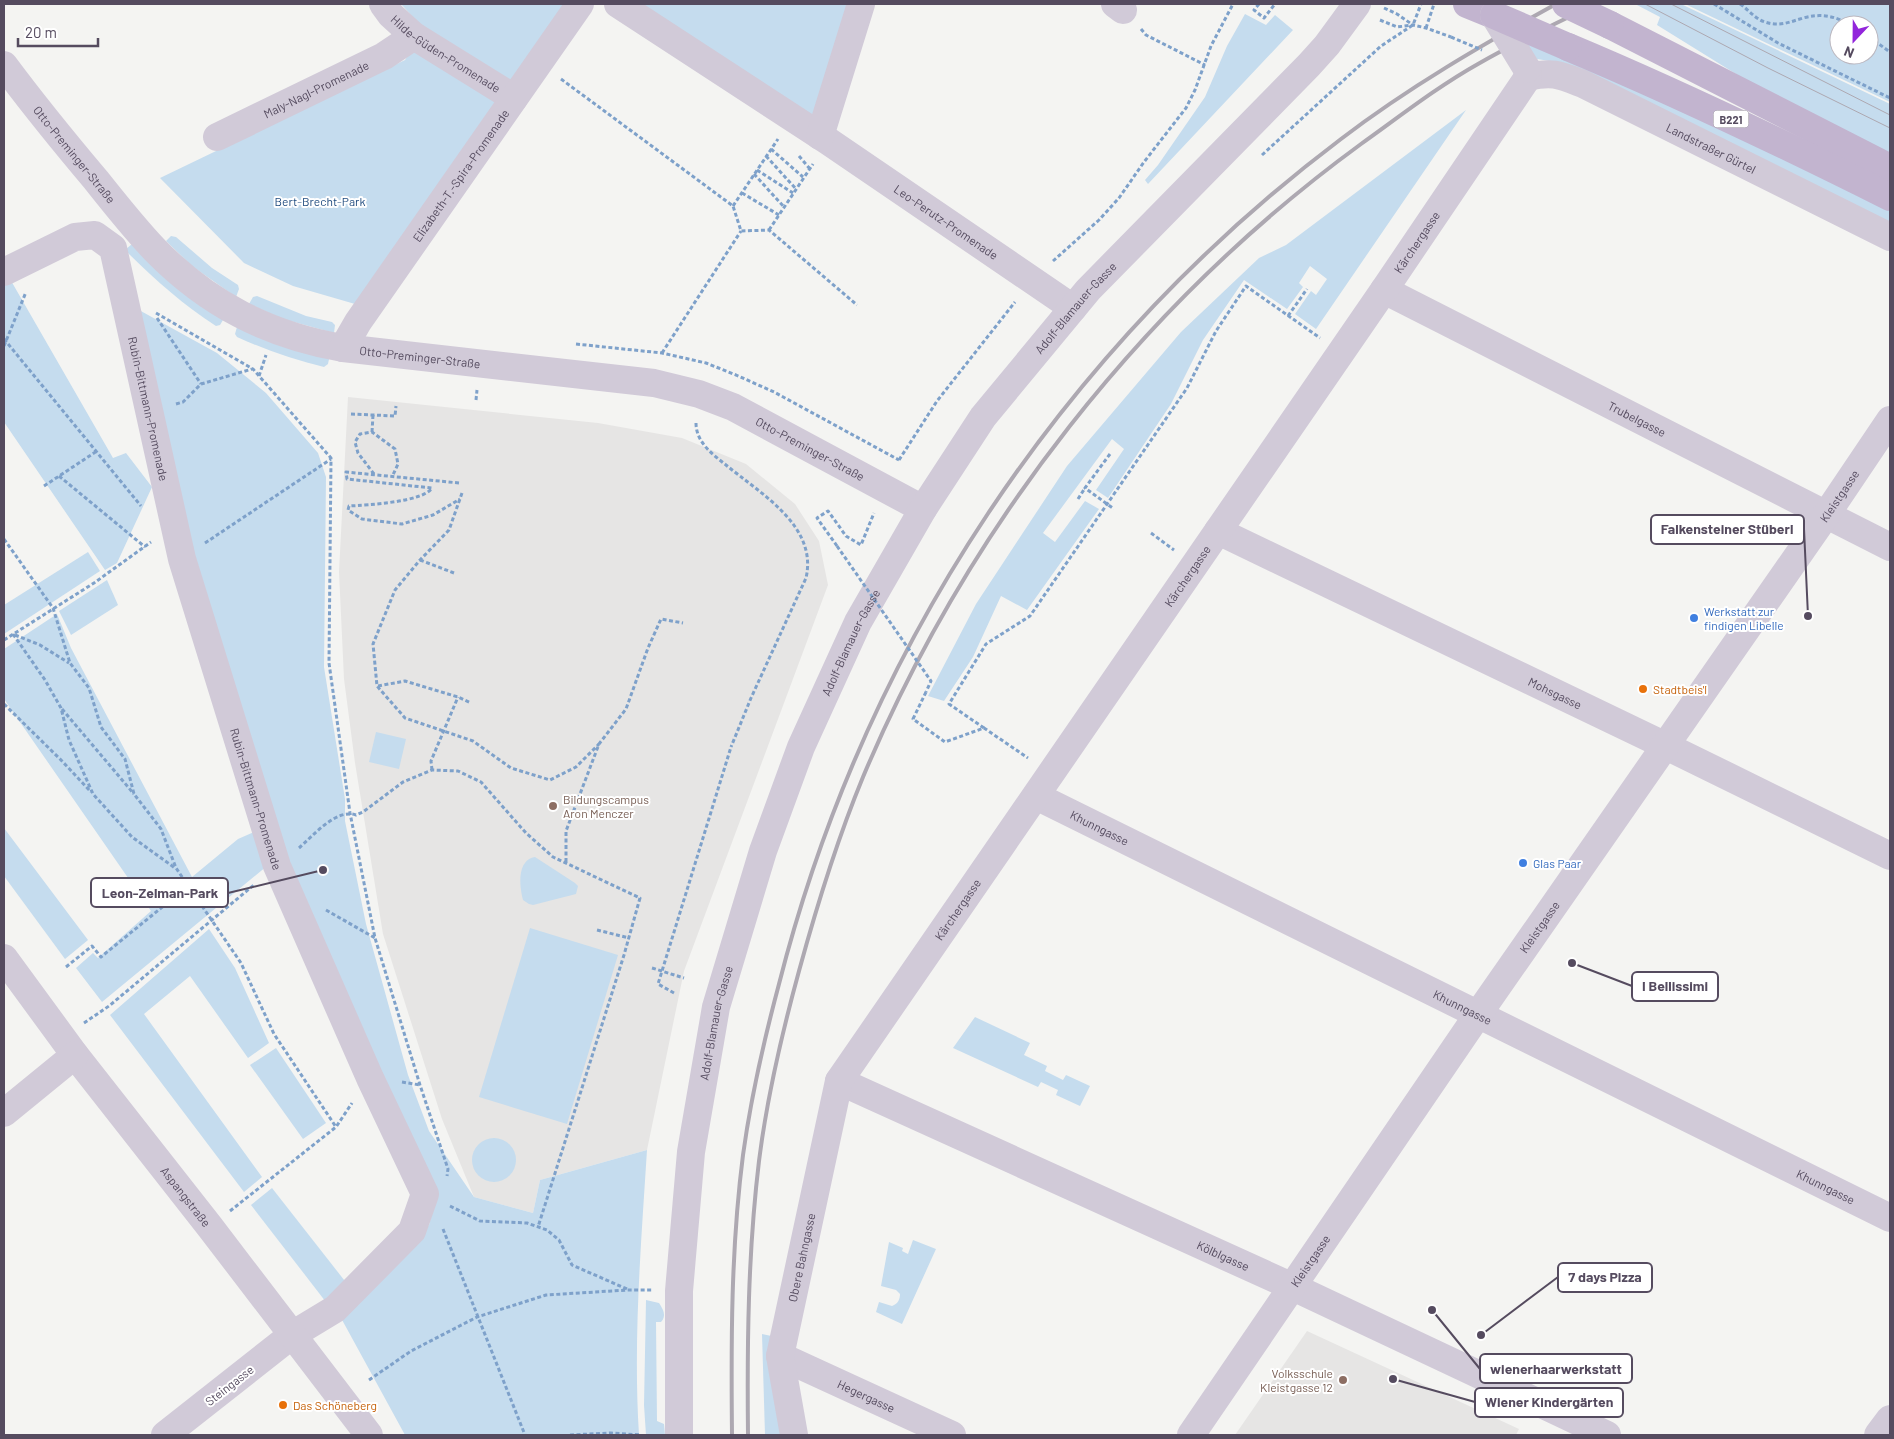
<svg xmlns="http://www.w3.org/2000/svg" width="1894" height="1439" viewBox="0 0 1894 1439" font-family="Barlow,sans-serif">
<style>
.education{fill:#e6e5e4}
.green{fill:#c5dcee;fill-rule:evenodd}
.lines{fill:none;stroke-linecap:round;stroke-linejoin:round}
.path{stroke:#7ea1ca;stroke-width:3;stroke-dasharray:4 2.5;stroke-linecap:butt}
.minor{stroke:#d1cad8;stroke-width:28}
.major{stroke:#c2b4cf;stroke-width:28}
.tram{stroke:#ada8b1;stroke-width:1}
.rail{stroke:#ada8b1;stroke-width:4}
.path-bridge{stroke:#7ea1ca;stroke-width:3;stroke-dasharray:4 2.5;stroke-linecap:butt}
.minor-bridge{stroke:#d1cad8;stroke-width:28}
.major-bridge{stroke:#c2b4cf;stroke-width:28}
.shop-dot{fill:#3f7fe0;stroke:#fff;stroke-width:2}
.food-dot{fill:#e8710a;stroke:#fff;stroke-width:2}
.education-dot{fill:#8d6e63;stroke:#fff;stroke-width:2}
.labels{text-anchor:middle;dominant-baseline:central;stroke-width:4;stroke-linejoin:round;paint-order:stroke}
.shield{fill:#fff;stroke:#88818f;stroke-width:1}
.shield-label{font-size:11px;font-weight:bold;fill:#554b5f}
.street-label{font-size:12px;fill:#554b5f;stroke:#fff}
.park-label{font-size:12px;fill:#1e4a7e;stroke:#fff}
.shop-label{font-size:12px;fill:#366cbe;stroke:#fff;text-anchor:start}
.food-label{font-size:12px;fill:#c56008;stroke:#fff;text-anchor:start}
.education-label{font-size:12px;fill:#785e54;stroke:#fff;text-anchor:start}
.leader{fill:none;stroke:#554b5f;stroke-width:2}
.callout-dot{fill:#554b5f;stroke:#fff;stroke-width:2}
.callout{fill:#fff;stroke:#554b5f;stroke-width:2}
.callout-label{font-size:14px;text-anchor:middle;font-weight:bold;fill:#554b5f}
</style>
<rect width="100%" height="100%" fill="#f4f4f2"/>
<g class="education">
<polygon points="348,397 598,423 682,438 746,464 795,504 819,541 828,585 684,971 647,1150 540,1180 533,1213 474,1197 442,1119 383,934 355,763 344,679 339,572"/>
<polygon points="1307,1331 1519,1429 1516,1435 1235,1435"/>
</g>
<g class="green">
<polygon points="401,4 567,4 355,304 293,286 244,263 160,178 405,60 424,29"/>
<polygon points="636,4 850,4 814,117"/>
<polygon points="1635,4 1681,4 1890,104 1890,155 1757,87 1657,25 1660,17"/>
<path d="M1685 4H1890V102ZM1839 25H1869V55H1839Z"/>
<polygon points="1245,14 1266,25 1275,15 1293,30 1148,184 1145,180 1158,165 1205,97 1227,46"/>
<polygon points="1523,42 1697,117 1788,160 1890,211 1890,226 1556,62 1537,59"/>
<polygon points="1466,110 1316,329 1295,314 1311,291 1316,295 1327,279 1310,266 1299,283 1303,287 1287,309 1244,280 1203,340 1171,404 1108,498 1096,490 1124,449 1112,439 1043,533 1055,542 1085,501 1099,509 1027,610 1001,596 973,657 944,701 928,696 976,604 1067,466 1181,332 1259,258 1286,245"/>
<polygon points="171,236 176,237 212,268 238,285 239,289 236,297 192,266 166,241"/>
<path d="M132 244 223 320 220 325 216 326C182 304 154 279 125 250Z"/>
<polygon points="10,279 113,458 126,453 152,487 117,563 105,570 4,422 4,282"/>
<polygon points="257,296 306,316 332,322 335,325 334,333 283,319 249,304 253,297"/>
<path d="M139 310 217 353 266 393 318 453 326 477 324 667 345 799V821L366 924 408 1075 429 1131 474 1197 533 1213 540 1180 647 1150C641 1245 633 1340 639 1435H405L341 1318 429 1225 436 1196 303 904 186 538Z"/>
<path d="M237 327 329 359 328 364 324 367C294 360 266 350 237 337L235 334Z"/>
<polygon points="88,552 100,571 4,634 4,605"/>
<polygon points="107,580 118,605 71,635 59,611"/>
<polygon points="57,614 71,648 192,877 238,839 254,832 267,866 102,1002 76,968 93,953 98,958 151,911 4,699 4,649"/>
<polygon points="376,732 406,739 399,769 369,762"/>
<polygon points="4,828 88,940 65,959 4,876"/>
<path d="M535 857 575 883 578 886 576 894 533 905 529 904 523 900C519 885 517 860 535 857Z"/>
<polygon points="530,928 618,955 567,1124 479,1097"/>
<polygon points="209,929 235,968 269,1043 248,1058 190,976 144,1014 262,1177 244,1192 110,1015"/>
<polygon points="975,1017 1030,1043 1024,1055 1047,1066 1045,1071 1063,1080 1066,1075 1090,1086 1080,1106 1056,1095 1058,1090 1041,1082 1038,1087 953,1048"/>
<polygon points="276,1048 326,1123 303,1139 250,1065"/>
<circle cx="494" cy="1160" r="22"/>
<polygon points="272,1188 348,1285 329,1306 251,1205"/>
<path d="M913 1240 936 1249 902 1324 876 1312 879 1302 892 1306C898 1304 900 1299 900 1294L896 1290 881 1286 889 1242 903 1248 902 1251 908 1254Z"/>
<path d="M646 1300 659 1303C663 1309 667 1316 661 1322H656L657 1421 664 1424 665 1435H646L644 1405Z"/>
<polygon points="762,1334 776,1337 783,1435 765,1435"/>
</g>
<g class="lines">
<g class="path">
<polyline points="1259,4 1254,10 1264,18 1275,4"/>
<polyline points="1714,4 1778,43 1890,98"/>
<path d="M1740 4C1749 10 1755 19 1765 22 1779 27 1790 22 1803 18 1821 13 1835 16 1851 25"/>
<polyline points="1384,8 1397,14 1413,25"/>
<polyline points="1380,20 1397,27 1413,25 1426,28 1451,37"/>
<polyline points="1426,28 1434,4"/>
<polyline points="1141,29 1146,35 1205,65"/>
<polyline points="1869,37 1890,52"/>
<polyline points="561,79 733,206 741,231 769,230 857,305"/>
<polyline points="771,149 803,177"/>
<polyline points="1262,155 1381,46 1413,25 1421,4"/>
<polyline points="766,156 796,189"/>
<polyline points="799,156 810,169"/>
<polyline points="757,170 793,193"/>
<polyline points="754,174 784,207"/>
<polyline points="742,193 779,215"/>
<polyline points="733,206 778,139"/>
<polyline points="769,230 813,164"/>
<polyline points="1053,261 1099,220 1119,198 1144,162 1186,108 1195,90 1211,46 1233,4"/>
<polyline points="156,313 253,369 331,458 329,663 350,813 375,938 420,1085 448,1169 447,1176"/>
<polyline points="1288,316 1307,289"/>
<polyline points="157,318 201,384"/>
<polyline points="4,339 141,506"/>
<polyline points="576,344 662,353 706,363 736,375 774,392 899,460"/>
<polyline points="4,346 26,292"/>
<polyline points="662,353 741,231"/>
<polyline points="259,376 266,355"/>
<polyline points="476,400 477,390"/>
<polyline points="176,404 183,402 201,384 252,369"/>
<polyline points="351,414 395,416 396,406"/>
<path d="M696 423C696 442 712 454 726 465 761 494 818 526 806 578L751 698 731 747"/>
<polyline points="372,432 373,415"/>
<polyline points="1110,454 1085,488 1114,509"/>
<polyline points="899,460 937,401 1015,302"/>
<polyline points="374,474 358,453 355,442 360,434 372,432 395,449 398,464 392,477"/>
<polyline points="59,476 145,547"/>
<path d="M459 483 346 472 347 479 432 488C423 502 367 505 349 506L348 510 362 519 402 524 433 515 460 499"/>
<polyline points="44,486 97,451"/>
<polyline points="462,493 449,530 420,560 395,590 373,644 377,686 405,718 473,741 511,768 550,780 576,767 599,744"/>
<polyline points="1078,499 1085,488"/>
<polyline points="1151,533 1174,550"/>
<polyline points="4,539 53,608 70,663 89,688 101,727 125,759 134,794 161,829 176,868 241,963 274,1034 336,1127"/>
<polyline points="205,543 331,459"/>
<polyline points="837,546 817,518 828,511 846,536 861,545 874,513"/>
<polyline points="420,560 454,573"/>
<polyline points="13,634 45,680 61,708 69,740 93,794 132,837 175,868"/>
<polyline points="15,635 40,645 69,663"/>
<polyline points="4,640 94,583 151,542"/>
<polyline points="378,686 405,681 458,697 471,703"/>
<polyline points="926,692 913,719 945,742 984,728 1028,758"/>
<polyline points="4,704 61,760 91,792"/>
<polyline points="62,709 134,794"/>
<polyline points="984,728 949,704 986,644 1030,616 1187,388 1216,331 1246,286 1320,338"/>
<polyline points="432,770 431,761 458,697"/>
<path d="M299 848C313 836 336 808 356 815L363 812 403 782 432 770 458 771 481 782 526 833 553 857 640 898 624 955 538 1227"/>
<polyline points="566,862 566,831 599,744 626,709 648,648 661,619 683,623"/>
<polyline points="326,910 375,938"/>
<polyline points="597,930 629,938"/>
<polyline points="66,967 92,946 101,957 188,886"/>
<polyline points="652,968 684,978"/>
<polyline points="84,1023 109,1006 255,884"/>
<polyline points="402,1082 420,1085"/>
<polyline points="450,1206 480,1221 527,1223 547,1230 559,1240 572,1265 627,1289"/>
<polyline points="230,1211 336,1127 352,1103"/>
<polyline points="443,1229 525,1435"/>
<polyline points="369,1380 411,1351 477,1317 546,1295 628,1290 652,1290"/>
<polyline points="570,1435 611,1433 641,1435"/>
</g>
<g class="minor">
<path id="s1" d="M383 4 391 15 414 36 514 98"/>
<path id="s2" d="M618 4 828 141 1073 308"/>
<polyline points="1115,4 1123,10"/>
<path id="s3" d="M4 65C33 104 64 142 96 180 115 204 134 228 155 250 208 304 268 335 343 348L654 383 699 394 733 407 923 509"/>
<path id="s4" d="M1528 77C1553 71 1560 75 1583 84L1890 237"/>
<polyline points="820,136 861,4"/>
<path id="s5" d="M217 137 384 56 414 36"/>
<path id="s6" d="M4 272 75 237 95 235 113 248 182 559 277 866 370 1078 425 1194 412 1231 335 1309 292 1335 165 1435"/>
<path id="s7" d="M1384 290 1890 547"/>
<path id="s8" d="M343 348 358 322 580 4"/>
<path id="s9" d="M1218 531 1664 745 1890 856"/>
<path id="s10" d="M1036 796 1890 1218"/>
<path id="s11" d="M4 958 75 1055 210 1227 369 1435"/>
<path id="s12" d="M839 1081 1293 1287 1607 1435"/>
<polyline points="4,1113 75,1055"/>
<path id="s13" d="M780 1356 952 1435"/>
<path id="s14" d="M679 1435V1291L691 1152 716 1007 763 851 801 747 858 622 923 509 983 417 1088 290 1309 65 1327 45 1357 4"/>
<path id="s15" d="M794 1435 780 1356 839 1081 1384 290 1528 77 1527 69"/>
<path id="s16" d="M1191 1435 1479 1013 1826 515 1890 420"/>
<polyline points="1878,1435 1890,1419"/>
</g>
<g class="major">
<polyline points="1467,4 1494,15"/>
<polyline points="1610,25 1890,168"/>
<path d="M1568 47C1678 93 1784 144 1890 197"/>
</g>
<g class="tram">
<polyline points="1645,4 1768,68 1890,128"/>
<polyline points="1671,4 1890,115"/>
</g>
<g class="rail">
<path d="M732 1435C731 1342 731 1248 743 1155 751 1097 764 1040 779 984 865 646 1063 349 1341 139 1409 87 1482 45 1556 4"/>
<path d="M748 1435C747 1344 748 1252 759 1161 767 1097 782 1033 799 971 817 905 837 840 863 777 968 527 1142 304 1361 144 1399 117 1437 87 1478 64 1516 42 1556 23 1596 4"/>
</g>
<g class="path-bridge">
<polyline points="1451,37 1482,50"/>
<polyline points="837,546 931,681 926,692"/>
<polyline points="674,993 658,984 731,747"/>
</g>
<polyline class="minor-bridge" points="1494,15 1527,69"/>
<g class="major-bridge">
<polyline points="1566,4 1610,25"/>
<polyline points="1494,15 1568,47"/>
</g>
</g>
<g class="shop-dot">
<circle cx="1694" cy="618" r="5"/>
<circle cx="1523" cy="863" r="5"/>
</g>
<g class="food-dot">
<circle cx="1643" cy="689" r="5"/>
<circle cx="283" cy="1405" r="5"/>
</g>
<g class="education-dot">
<circle cx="553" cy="806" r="5"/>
<circle cx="1343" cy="1380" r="5"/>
</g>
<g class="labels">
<rect class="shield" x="1713.5" y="110.5" width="35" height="17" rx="4"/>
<g class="shield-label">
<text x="1731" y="119">B221</text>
</g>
<g class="street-label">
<text stroke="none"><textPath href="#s1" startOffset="81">Hilde-Güden-Promenade</textPath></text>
<text stroke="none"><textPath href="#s5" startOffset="110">Maly-Nagl-Promenade</textPath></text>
<text stroke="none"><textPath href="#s4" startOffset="200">Landstraßer Gürtel</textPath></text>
<text stroke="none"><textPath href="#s3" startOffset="114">Otto-Preminger-Straße</textPath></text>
<text stroke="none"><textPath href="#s8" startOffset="209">Elizabeth-T.-Spira-Promenade</textPath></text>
<text stroke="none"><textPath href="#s2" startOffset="394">Leo-Perutz-Promenade</textPath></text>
<text stroke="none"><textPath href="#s15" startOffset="1380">Kärchergasse</textPath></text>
<text stroke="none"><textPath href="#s14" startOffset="1225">Adolf-Blamauer-Gasse</textPath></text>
<text stroke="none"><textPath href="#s3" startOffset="532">Otto-Preminger-Straße</textPath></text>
<text stroke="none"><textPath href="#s6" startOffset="286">Rubin-Bittmann-Promenade</textPath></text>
<text stroke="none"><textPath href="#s7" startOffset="284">Trubelgasse</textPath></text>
<text stroke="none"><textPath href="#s3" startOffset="938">Otto-Preminger-Straße</textPath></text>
<text stroke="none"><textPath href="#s16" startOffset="1141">Kleistgasse</textPath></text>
<text stroke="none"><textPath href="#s15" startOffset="975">Kärchergasse</textPath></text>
<text stroke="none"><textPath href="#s14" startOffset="820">Adolf-Blamauer-Gasse</textPath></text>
<text stroke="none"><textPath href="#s9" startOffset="374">Mohsgasse</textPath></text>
<text stroke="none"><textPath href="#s6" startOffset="691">Rubin-Bittmann-Promenade</textPath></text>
<text stroke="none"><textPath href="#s10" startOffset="71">Khunngasse</textPath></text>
<text stroke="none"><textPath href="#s15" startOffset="570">Kärchergasse</textPath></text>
<text stroke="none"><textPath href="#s16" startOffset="616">Kleistgasse</textPath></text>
<text stroke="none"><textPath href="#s10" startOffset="476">Khunngasse</textPath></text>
<text stroke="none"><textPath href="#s14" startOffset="415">Adolf-Blamauer-Gasse</textPath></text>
<text stroke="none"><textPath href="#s10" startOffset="881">Khunngasse</textPath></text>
<text stroke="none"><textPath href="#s11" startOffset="300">Aspangstraße</textPath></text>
<text stroke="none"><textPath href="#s12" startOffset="422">Kölblgasse</textPath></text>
<text stroke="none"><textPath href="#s15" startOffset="181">Obere Bahngasse</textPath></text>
<text stroke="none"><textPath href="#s16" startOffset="211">Kleistgasse</textPath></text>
<text transform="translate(229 1385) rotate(-38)">Steingasse</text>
<text stroke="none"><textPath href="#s13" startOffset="95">Hegergasse</textPath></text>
</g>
<g class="park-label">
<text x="320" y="201">Bert-Brecht-Park</text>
</g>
<g class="shop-label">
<text x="1704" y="611">Werkstatt zur<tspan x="1704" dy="14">findigen Libelle</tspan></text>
<text x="1533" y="863">Glas Paar</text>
</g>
<g class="food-label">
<text x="1653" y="689">Stadtbeis'l</text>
<text x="293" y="1405">Das Schöneberg</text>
</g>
<g class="education-label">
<text x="563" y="799">Bildungscampus<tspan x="563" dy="14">Aron Menczer</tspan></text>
<text x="1333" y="1373" text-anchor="end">Volksschule<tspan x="1333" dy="14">Kleistgasse 12</tspan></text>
</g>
</g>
<path class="leader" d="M1808 616L1804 529M323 870L228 893M1572 963L1632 986M1481 1335L1558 1277M1432 1310L1480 1369M1393 1379L1475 1402"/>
<g class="callout-dot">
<circle cx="1808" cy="616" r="5"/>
<circle cx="323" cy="870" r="5"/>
<circle cx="1572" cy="963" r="5"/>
<circle cx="1481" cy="1335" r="5"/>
<circle cx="1432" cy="1310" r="5"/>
<circle cx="1393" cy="1379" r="5"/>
</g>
<g class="callout">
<rect x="1651" y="515" width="153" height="29" rx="5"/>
<rect x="91" y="878" width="137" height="29" rx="5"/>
<rect x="1632" y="972" width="86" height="29" rx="5"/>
<rect x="1558" y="1263" width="94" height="29" rx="5"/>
<rect x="1480" y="1354" width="152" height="29" rx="5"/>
<rect x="1475" y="1388" width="148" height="29" rx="5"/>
</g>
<g class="callout-label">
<text x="1727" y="534">Falkensteiner Stüberl</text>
<text x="160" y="898">Leon-Zelman-Park</text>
<text x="1675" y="991">I Bellissimi</text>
<text x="1605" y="1282">7 days Pizza</text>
<text x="1556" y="1374">wienerhaarwerkstatt</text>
<text x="1549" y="1407">Wiener Kindergärten</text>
</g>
<rect width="1894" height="1439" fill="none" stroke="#554b5f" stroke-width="10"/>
<g transform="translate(1854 40) rotate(202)"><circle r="24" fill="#ffffff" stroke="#bbb7bf"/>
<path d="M0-4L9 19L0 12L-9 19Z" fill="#9225db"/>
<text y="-8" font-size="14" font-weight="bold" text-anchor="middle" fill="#554b5f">N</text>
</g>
<path d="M18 38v8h80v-8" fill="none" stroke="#554b5f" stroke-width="2.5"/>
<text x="25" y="38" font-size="15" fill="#554b5f" stroke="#ffffff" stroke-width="4" paint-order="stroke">20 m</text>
</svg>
